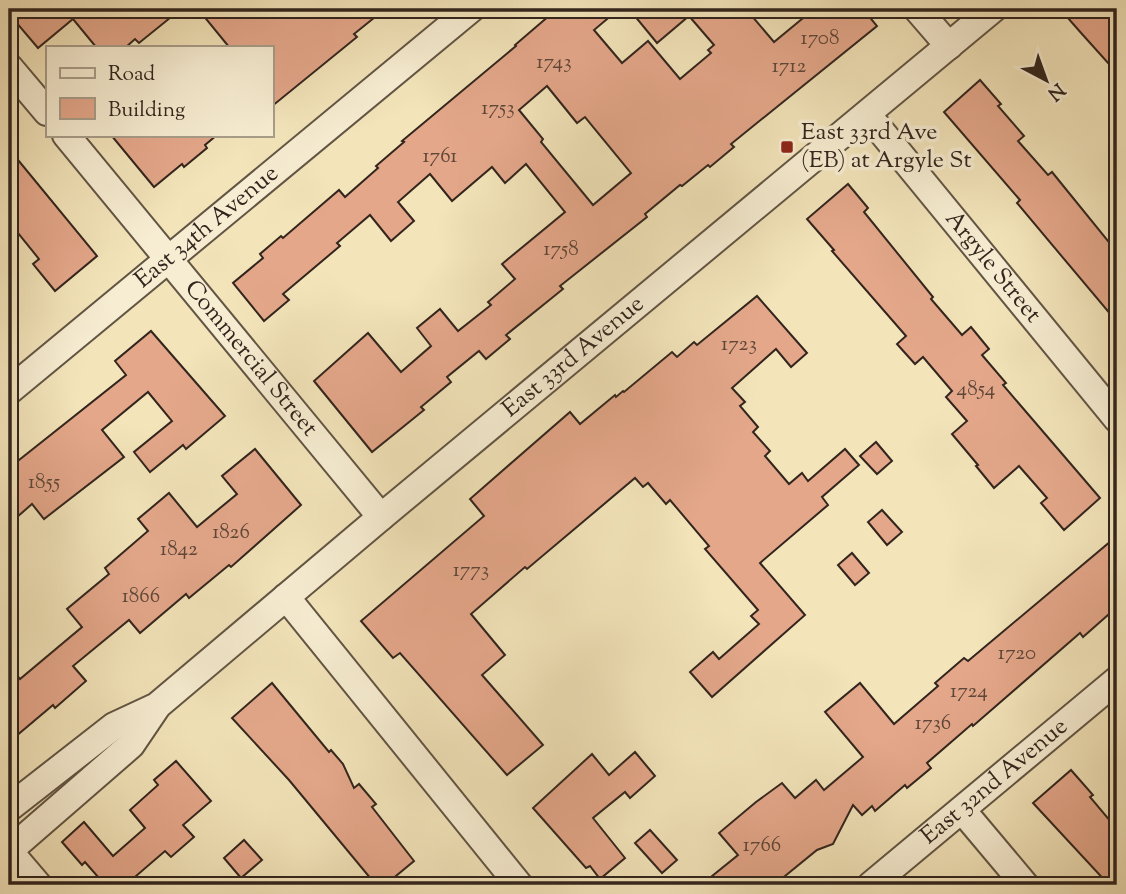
<svg xmlns="http://www.w3.org/2000/svg" width="1126" height="894" viewBox="0 0 1126 894" font-family="'Sorts Mill Goudy',serif">
<style>
.building{fill:#e4a78a;stroke:#32251d;stroke-width:2;fill-rule:evenodd}
.lines{fill:none;stroke-linecap:round;stroke-linejoin:round}
.minor-casing{stroke:#625544;stroke-width:30}
.minor{stroke:#f7edd2;stroke-width:26}
.poi-dot{fill:#8f2418;stroke:#f7edd2;stroke-width:2.5}
.labels{text-anchor:middle;dominant-baseline:central;stroke-width:7;stroke-linejoin:round;paint-order:stroke}
.number-label{font-size:21px;fill:#5e4638}
.poi-label{font-size:24px;fill:#32251d;stroke:#f7edd2;text-anchor:start}
.street-label{font-size:24px;fill:#32251d;stroke:#f7edd2}
</style>
<rect width="100%" height="100%" fill="#f3e4ba"/>
<filter id="stains"><feTurbulence type="fractalNoise" baseFrequency=".00286" numOctaves="4"/><feColorMatrix values="0 0 0 0 .2 0 0 0 0 .09 0 0 0 0 .02 0 0 0 .5 -.17"/></filter>
<radialGradient id="worn" r=".72"><stop offset=".6" stop-color="#630" stop-opacity="0"/><stop offset="1" stop-color="#630" stop-opacity=".3"/></radialGradient>
<g class="building">
<polygon points="9,9 181,9 139,43 135,39 126,47 96,47 73,19 38,48 9,14"/>
<polygon points="198,9 385,9 354,34 357,37 271,107 271,47 229,47"/>
<path d="M557 9H619L594 30 622 63 648 41 680 79 711 53 708 50 714 45 689 16 657 43 629 9H746L774 42 814 9H863L877 26 731 144 734 147 710 167 708 165 682 186 680 185 645 214 647 217 560 286 563 289 506 335 510 339 486 359 479 351 447 377 451 382 421 407 424 410 372 452 314 381 368 333 401 372 431 346 417 328 440 309 458 331 491 305 488 302 515 279 502 264 565 212 526 164 505 183 492 167 452 201 430 174 398 202 414 221 391 241 370 215 337 243 340 246 283 294 289 300 264 321 233 283 263 258 260 254 281 236 283 238 339 190 345 197 378 168 376 166 404 142 402 141 516 46 515 45ZM547 86 577 123 585 117 631 173 593 205 541 142 543 139 519 110Z"/>
<polygon points="1060,9 1117,9 1117,73 1082,34"/>
<polygon points="980,80 1001,104 998,106 1024,136 1018,141 1048,175 1052,172 1117,252 1117,322 1017,203 1020,200 944,112"/>
<polygon points="111,135 217,135 205,145 207,148 184,167 182,164 154,187"/>
<polygon points="9,149 97,256 55,291 33,264 39,259 9,222"/>
<polygon points="848,184 868,208 864,212 933,297 931,299 962,335 971,327 989,349 982,355 1006,383 1003,385 1100,498 1064,530 1041,503 1047,498 1019,466 994,488 976,466 978,465 952,434 967,421 946,397 952,391 923,357 915,364 897,344 906,336 832,251 834,250 807,219"/>
<polygon points="757,296 807,353 791,367 776,349 732,388 745,402 740,406 758,427 753,432 770,451 765,456 789,484 802,473 808,481 845,449 859,465 822,497 828,505 760,563 805,615 712,697 690,672 713,652 719,659 759,624 751,616 758,610 705,549 709,546 670,500 666,504 648,483 643,487 635,478 527,569 525,567 471,614 505,655 482,675 543,745 507,775 400,653 393,658 361,621 484,516 470,499 570,412 580,424 615,395 616,397 623,391 624,392 672,352 677,357 694,342 697,345"/>
<polygon points="151,331 225,416 186,449 183,445 150,472 134,452 172,421 148,392 102,430 124,457 44,519 32,504 9,524 9,468 126,375 115,361"/>
<polygon points="876,442 892,461 877,474 860,456"/>
<polygon points="255,449 301,505 231,567 229,565 189,598 186,594 140,633 129,620 73,666 86,681 55,708 53,705 9,742 9,666 20,679 82,627 67,609 109,574 105,568 148,531 138,519 169,493 197,527 237,494 222,476"/>
<polygon points="882,510 902,532 887,545 868,522"/>
<polygon points="1117,536 1117,607 1083,637 1080,633 973,726 972,724 927,763 931,768 907,788 905,785 875,811 872,806 862,815 853,805 833,844 817,850 774,885 701,885 738,855 719,833 756,802 782,783 795,798 816,780 824,790 863,757 825,712 860,683 894,724 938,686 935,683 964,658 968,661"/>
<polygon points="852,553 869,573 855,585 838,565"/>
<polygon points="272,683 329,752 331,750 343,764 354,788 359,784 376,804 372,807 414,861 385,885 376,885 289,780 232,718"/>
<polygon points="635,752 655,776 630,798 625,792 593,818 625,858 600,879 590,866 586,868 533,808 592,754 609,775"/>
<polygon points="176,761 211,801 183,825 194,837 171,857 165,851 136,876 144,885 105,885 85,862 82,865 62,842 84,822 113,856 145,828 130,810 158,785 154,780"/>
<polygon points="1071,770 1093,795 1090,797 1117,829 1117,885 1109,885 1033,803"/>
<polygon points="650,830 677,860 662,873 635,843"/>
<polygon points="244,840 262,860 241,878 224,858"/>
</g>
<g class="lines">
<defs>
<g id="minor">
<polyline points="917,9 949,46"/>
<polyline points="9,67 47,112"/>
<path id="s1" d="M867 114 1117 419"/>
<path id="s2" d="M66 135 381 517"/>
<path id="s3" d="M9 391 471 9"/>
<polyline points="286,597 519,885"/>
<path id="s4" d="M9 808 114 726 157 706 381 517 993 9"/>
<polyline points="962,810 1025,885"/>
<polyline points="9,851 131,745 156,708"/>
<polyline points="9,851 38,885"/>
<path id="s5" d="M871 885 1117 680"/>
</g>
</defs>
<use href="#minor" class="minor-casing"/>
<use href="#minor" class="minor"/>
</g>
<rect class="poi-dot" x="780" y="140" width="14" height="14" rx="3.5"/>
<g class="labels">
<g class="number-label">
<text x="820" y="39">1708</text>
<text x="554" y="63">1743</text>
<text x="789" y="67">1712</text>
<text x="498" y="109">1753</text>
<text x="440" y="157">1761</text>
<text x="561" y="250">1758</text>
<text x="739" y="345">1723</text>
<text x="976" y="390">4854</text>
<text x="44" y="483">1855</text>
<text x="231" y="533">1826</text>
<text x="179" y="550">1842</text>
<text x="471" y="571">1773</text>
<text x="141" y="597">1866</text>
<text x="1017" y="654">1720</text>
<text x="969" y="692">1724</text>
<text x="933" y="724">1736</text>
<text x="762" y="846">1766</text>
</g>
<g class="poi-label">
<text x="801" y="133">East 33rd Ave<tspan x="801" dy="28">(EB) at Argyle St</tspan></text>
</g>
<g class="street-label">
<text stroke="none"><textPath href="#s3" startOffset="257">East 34th Avenue</textPath></text>
<text stroke="none"><textPath href="#s1" startOffset="198">Argyle Street</textPath></text>
<text stroke="none"><textPath href="#s4" startOffset="724">East 33rd Avenue</textPath></text>
<text stroke="none"><textPath href="#s2" startOffset="290">Commercial Street</textPath></text>
<text stroke="none"><textPath href="#s5" startOffset="161">East 32nd Avenue</textPath></text>
</g>
</g>
<rect width="1126" height="894" fill="none" stroke="#f3e4ba" stroke-width="35"/>
<rect x="10" y="10" width="1105" height="873" fill="none" stroke="#32251d" stroke-width="3.5"/>
<rect x="18" y="18" width="1091" height="859" fill="none" stroke="#32251d" stroke-width="2"/>
<rect x="46" y="46" width="228" height="91" fill="#f7edd2" stroke="#a89d8a" stroke-width="2"/>
<rect x="60" y="68" width="35" height="10" fill="#f7edd2" stroke="#a89d8a" stroke-width="2"/>
<text x="108" y="80" font-size="21" fill="#32251d">Road</text>
<rect x="60" y="98" width="35" height="21" fill="#e4a78a" stroke="#a89d8a" stroke-width="2"/>
<text x="108" y="116" font-size="21" fill="#32251d">Building</text>
<g transform="translate(1046 80) rotate(139)" stroke="#f7edd2" stroke-width="5" paint-order="stroke">
<path d="M0-5L12 26L0 18L-12 26Z" fill="#32251d"/>
<text y="-10" font-size="19" font-weight="bold" text-anchor="middle" fill="#32251d">N</text>
</g>
<rect width="100%" height="100%" filter="url(#stains)"/>
<rect width="100%" height="100%" fill="url(#worn)"/>
</svg>
